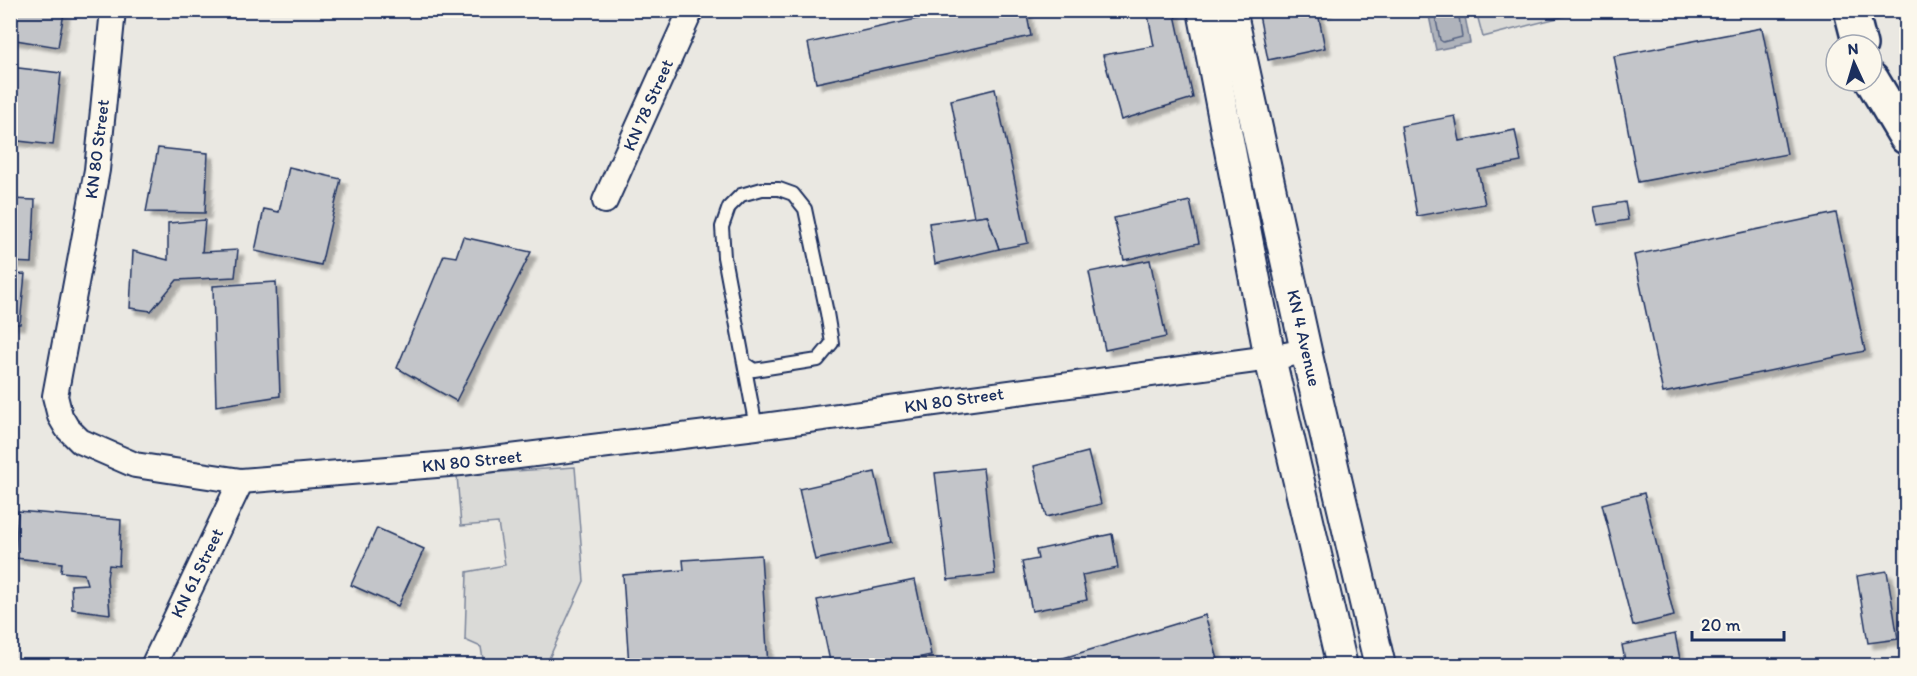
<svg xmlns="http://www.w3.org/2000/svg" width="1917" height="676" viewBox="0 0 1917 676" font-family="Itim,sans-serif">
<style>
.built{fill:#eae8e2;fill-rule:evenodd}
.green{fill:#dadad7;stroke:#7a849a;stroke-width:1.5}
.water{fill:#afb3bb;stroke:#747e96;stroke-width:1.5}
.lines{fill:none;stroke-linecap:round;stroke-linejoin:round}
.shore{stroke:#566483;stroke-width:1.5}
.building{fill:#c3c5c9;stroke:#1b2f5e;stroke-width:1.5;filter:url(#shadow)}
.service-casing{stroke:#1b2f5e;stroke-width:16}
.minor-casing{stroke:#1b2f5e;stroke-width:28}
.tertiary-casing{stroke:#1b2f5e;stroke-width:34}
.secondary-casing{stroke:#1b2f5e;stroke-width:38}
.service{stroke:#fbf7ec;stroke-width:12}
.minor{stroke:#fbf7ec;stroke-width:24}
.tertiary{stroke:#fbf7ec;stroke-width:30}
.secondary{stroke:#fbf7ec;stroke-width:33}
.labels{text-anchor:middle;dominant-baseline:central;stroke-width:4.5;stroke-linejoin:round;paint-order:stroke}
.street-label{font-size:18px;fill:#1b2f5e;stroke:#fbf7ec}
</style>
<defs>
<filter id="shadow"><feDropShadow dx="5.5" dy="5.5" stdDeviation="1.5" flood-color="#0004"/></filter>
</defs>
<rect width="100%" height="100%" fill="#fbf7ec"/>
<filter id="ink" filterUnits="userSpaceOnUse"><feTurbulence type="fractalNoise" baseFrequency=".0167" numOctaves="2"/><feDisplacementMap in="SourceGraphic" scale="12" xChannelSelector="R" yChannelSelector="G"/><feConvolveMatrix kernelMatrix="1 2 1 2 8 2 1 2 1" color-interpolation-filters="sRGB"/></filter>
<g filter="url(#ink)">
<path class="built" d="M10 11H1906V665H11ZM1836 45H1872V81H1836Z"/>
<g class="green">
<polygon points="1476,11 1476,10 1585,11 1483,37"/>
<polygon points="575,467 584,581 546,665 484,665 481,647 465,640 467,572 505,565 498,523 461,526 457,475"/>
</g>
<polygon class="water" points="1428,11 1464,11 1470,43 1436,50"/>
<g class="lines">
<polyline class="shore" points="1434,10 1440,40 1443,42 1462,37 1458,10"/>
</g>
<g class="building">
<polygon points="10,10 50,10 64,13 58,47 10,39"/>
<polygon points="957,10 1026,10 1031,36 816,83 808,43"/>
<polygon points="1147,10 1174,10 1193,98 1121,120 1103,55 1154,46"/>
<polygon points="1258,10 1327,10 1318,13 1325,48 1268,60"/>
<polygon points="1762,28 1787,154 1638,182 1614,56"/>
<polygon points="10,67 61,73 53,145 10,140"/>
<polygon points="995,89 1028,243 999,249 987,215 974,217 951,100"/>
<polygon points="1455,116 1460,141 1515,130 1521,162 1478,170 1485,204 1417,216 1401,126"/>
<polygon points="158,148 208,153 205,213 146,212"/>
<polygon points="289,167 341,179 321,265 255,251 264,209 279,212"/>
<polygon points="10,199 35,200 32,263 10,262"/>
<polygon points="1190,201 1199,243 1124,260 1114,218"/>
<polygon points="1625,202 1628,220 1598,225 1594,207"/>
<polygon points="1836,213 1865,351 1663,393 1634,255"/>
<polygon points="987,215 999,249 935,264 929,223"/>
<polygon points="205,220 202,252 238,250 235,277 177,280 151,311 130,308 133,251 168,260 168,223"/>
<polygon points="463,237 531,252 456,401 397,368 444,255 456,257"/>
<polygon points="1150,260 1166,337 1105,350 1089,272"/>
<polygon points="25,274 20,324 10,324 10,275"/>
<polygon points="276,282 280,396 216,406 213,286"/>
<polygon points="1088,452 1101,504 1046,517 1034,466"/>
<polygon points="983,468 995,574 948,580 935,473"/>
<polygon points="875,472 891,543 815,560 799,489"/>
<polygon points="1644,493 1674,616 1633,626 1602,504"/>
<polygon points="18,511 121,520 119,566 109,565 107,578 110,614 72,609 71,585 87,584 84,574 61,572 62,563 15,558"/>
<polygon points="377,528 424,549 398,606 351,585"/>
<polygon points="1112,534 1118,568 1082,575 1087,600 1032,611 1022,562 1038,559 1036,550"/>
<polygon points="761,555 768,666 629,666 623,575 684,570 683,560"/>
<polygon points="1887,571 1898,639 1868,643 1857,576"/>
<polygon points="915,580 931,655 880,666 831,666 817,600"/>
<polygon points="1205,615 1220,666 1037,666"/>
<polygon points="1675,634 1680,659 1644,666 1626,666 1622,645"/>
</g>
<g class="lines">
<defs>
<polyline id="service" points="745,364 754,370 818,360 832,343 827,313 805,209 793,194 779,189 762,189 741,195 729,207 722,227 724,257 756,427"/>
<g id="minor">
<polyline points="113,10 97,170 55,396 60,416 67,428 80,441 135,465 241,481 461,463 756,427 1270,358 1306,351"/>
<polyline points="605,201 691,10"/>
<polyline points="153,666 241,481"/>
</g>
<g id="tertiary">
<polyline points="1203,10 1270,358 1342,666"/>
<polyline points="1231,10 1306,351 1380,666"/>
</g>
<g id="secondary">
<polyline points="1851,10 1860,45"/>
<polyline points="1872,80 1906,137"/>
</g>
</defs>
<use href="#service" class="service-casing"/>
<use href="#minor" class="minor-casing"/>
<use href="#tertiary" class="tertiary-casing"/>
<use href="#secondary" class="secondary-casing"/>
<use href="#service" class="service"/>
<use href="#minor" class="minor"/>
<use href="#tertiary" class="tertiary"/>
<use href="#secondary" class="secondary"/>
</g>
</g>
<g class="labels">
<g class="street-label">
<text transform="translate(648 105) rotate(-66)">KN 78 Street</text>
<text transform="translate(97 149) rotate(-83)">KN 80 Street</text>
<text transform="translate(1304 338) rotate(77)">KN 4 Avenue</text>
<text transform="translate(954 400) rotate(-8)">KN 80 Street</text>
<text transform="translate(472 461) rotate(-6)">KN 80 Street</text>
<text transform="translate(197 573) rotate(-64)">KN 61 Street</text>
</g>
</g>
<rect width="1917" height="676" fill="none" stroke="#fbf7ec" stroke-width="36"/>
<rect x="18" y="18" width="1881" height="640" fill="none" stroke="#1b2f5e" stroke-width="2" filter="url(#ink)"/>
<g transform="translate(1854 63) rotate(356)"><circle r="28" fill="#fbf7ec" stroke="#a1a7b3" stroke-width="1.5"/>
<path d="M0-4.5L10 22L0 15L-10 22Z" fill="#1b2f5e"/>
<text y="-9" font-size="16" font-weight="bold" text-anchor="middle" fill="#1b2f5e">N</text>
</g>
<path d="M1692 631v9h92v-9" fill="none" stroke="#1b2f5e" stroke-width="3"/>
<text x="1701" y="631" font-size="18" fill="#1b2f5e" stroke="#fbf7ec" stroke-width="4.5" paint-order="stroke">20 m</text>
</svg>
